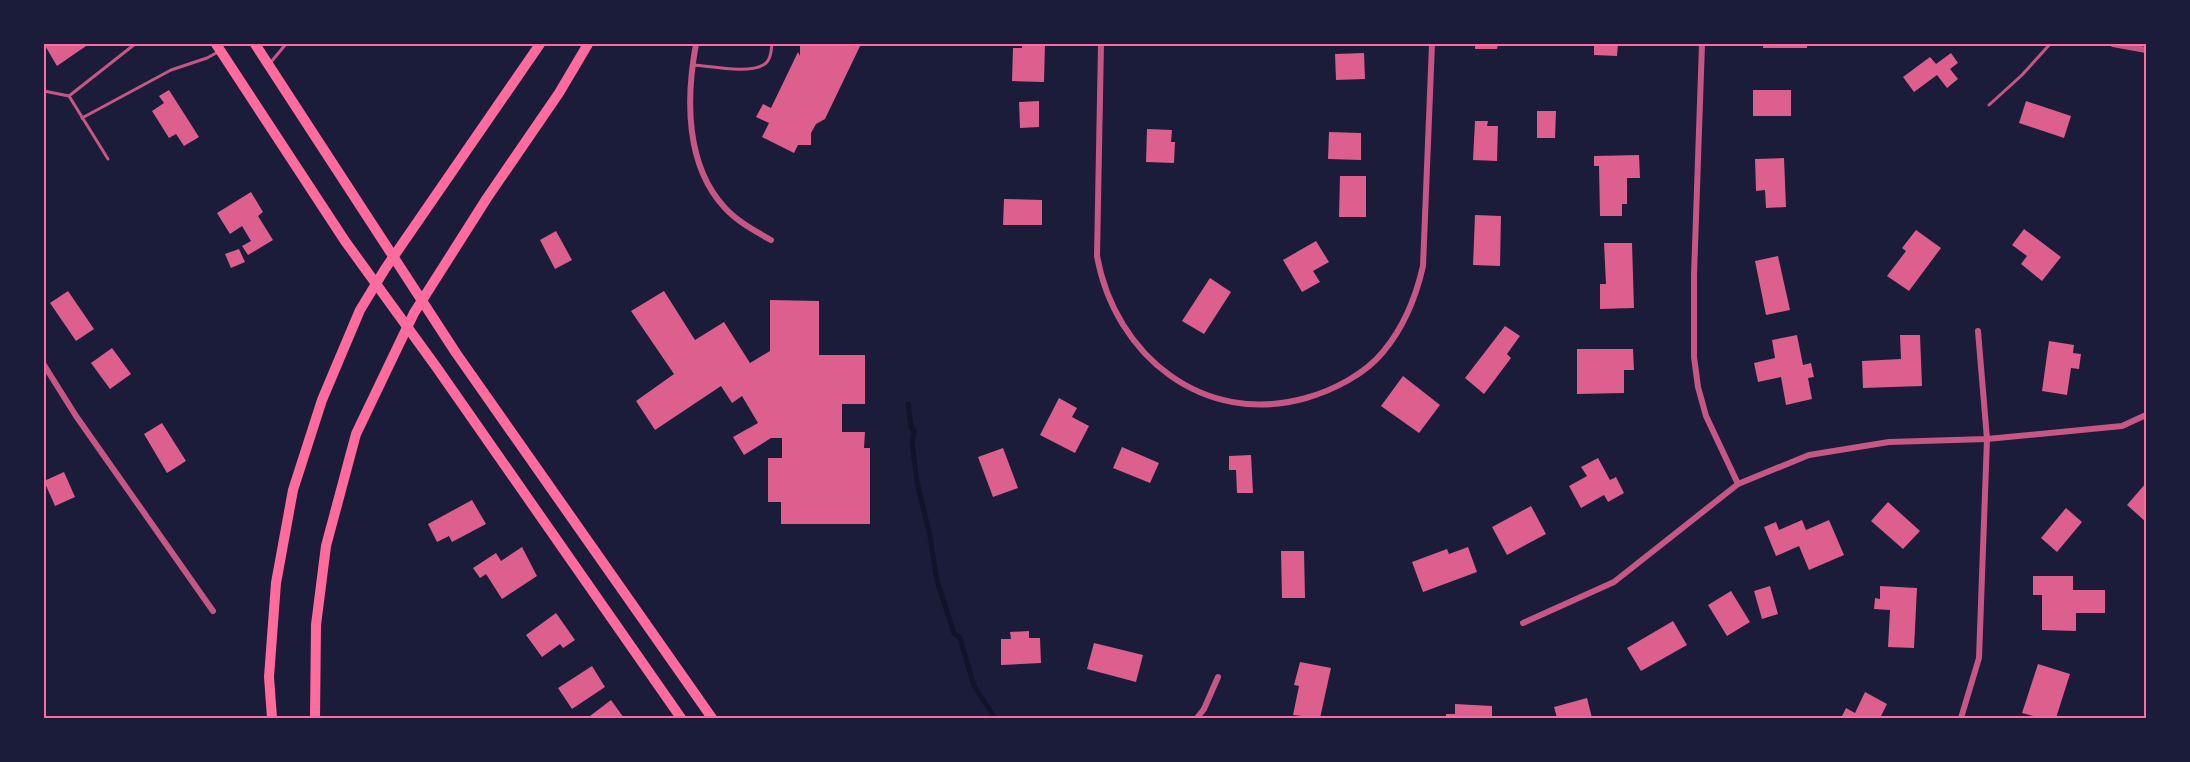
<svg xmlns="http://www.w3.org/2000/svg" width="2190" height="762" viewBox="0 0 2190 762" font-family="Manrope,sans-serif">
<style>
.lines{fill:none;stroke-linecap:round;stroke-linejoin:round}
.stream{stroke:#12122b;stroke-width:5}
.building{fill:#dd5f8e}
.service{stroke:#c65784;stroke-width:3}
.minor{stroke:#c65784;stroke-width:6}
.primary{stroke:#ff6b9d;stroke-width:10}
.neatline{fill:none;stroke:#ff6b9d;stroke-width:2}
</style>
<rect width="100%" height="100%" fill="#1b1b3a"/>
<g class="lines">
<polyline class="stream" points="908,404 911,427 914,431 912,443 917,482 930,536 937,581 954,633 960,638 974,686 995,718"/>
</g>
<g class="building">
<polygon points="44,44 89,44 57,66"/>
<polygon points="800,44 861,44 825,119 816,124 811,133 811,145 798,145 794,153 762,137 769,123 756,117 763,104 771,108 798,52 800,56"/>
<polygon points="1022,44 1045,44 1044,82 1012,81 1013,48 1022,48"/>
<polygon points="1475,44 1498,44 1497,49 1475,49"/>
<polygon points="1594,44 1618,44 1617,56 1594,55"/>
<rect x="1763" y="44" width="44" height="4"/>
<polygon points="1364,53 1365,79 1336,80 1335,54"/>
<polygon points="1951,53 1958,63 1950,69 1958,79 1947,88 1937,75 1914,92 1903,77 1930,57 1936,64"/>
<polygon points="169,90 199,137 184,146 176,134 169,138 152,111 164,103 159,96"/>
<rect x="1753" y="90" width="38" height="26"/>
<polygon points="1039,101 1039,127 1020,128 1019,102"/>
<polygon points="2026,101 2071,116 2064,138 2019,123"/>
<polygon points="1537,111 1556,111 1555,138 1537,138"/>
<polygon points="1475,121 1488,121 1487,126 1498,126 1497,161 1473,160"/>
<polygon points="1147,129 1172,130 1171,142 1175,142 1174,163 1146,162"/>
<polygon points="1329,132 1361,133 1361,160 1328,159"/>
<polygon points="1639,155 1640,178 1627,178 1627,204 1622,204 1622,216 1600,216 1599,166 1594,166 1594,156"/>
<polygon points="1784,158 1786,207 1766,208 1765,190 1756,191 1755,159"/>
<polygon points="1340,176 1366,176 1366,217 1339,217"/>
<polygon points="251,192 263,212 258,216 273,240 248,255 242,246 251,241 242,226 230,234 217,213"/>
<polygon points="1004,199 1042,200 1042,225 1003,225"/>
<polygon points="1475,215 1501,216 1500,266 1473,265"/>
<polygon points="2024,229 2061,257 2042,281 2021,264 2027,256 2012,245"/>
<polygon points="1916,230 1941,248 1909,291 1887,276 1906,251 1902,248"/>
<polygon points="556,231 572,260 555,269 540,240"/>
<polygon points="1316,241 1329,262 1313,271 1320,282 1302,292 1283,260"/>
<polygon points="1604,243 1632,243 1634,308 1600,309 1600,284 1606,284"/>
<polygon points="239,249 245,262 231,268 225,254"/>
<polygon points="1778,256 1790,310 1766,315 1755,261"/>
<polygon points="1210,278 1231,292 1204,334 1182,321"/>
<polygon points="68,291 94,329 76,341 50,303"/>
<polygon points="664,291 695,340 724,322 750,363 770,351 770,300 819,301 819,355 865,355 865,404 842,404 842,432 865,432 864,448 870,448 870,524 781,524 781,502 768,502 768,458 782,458 782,438 771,438 744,455 733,437 758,423 742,396 732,403 721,386 655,430 636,401 674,374 631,311"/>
<polygon points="1505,326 1520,336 1507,354 1511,358 1484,394 1465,378"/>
<polygon points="1797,335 1803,365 1811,363 1814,377 1808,378 1812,399 1786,405 1781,377 1758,382 1754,363 1775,358 1772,340"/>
<polygon points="1900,335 1920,335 1922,386 1863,388 1862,361 1901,359"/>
<polygon points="2049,341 2074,345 2073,353 2081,354 2079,369 2071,368 2067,395 2042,391"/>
<polygon points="112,348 131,374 110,389 91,363"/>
<polygon points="1577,349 1633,349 1634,370 1624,370 1624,393 1577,394"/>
<polygon points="1403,376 1440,405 1419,433 1381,406"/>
<polygon points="1059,398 1077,408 1072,417 1089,426 1075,453 1040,435"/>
<polygon points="162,423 186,461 167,473 144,434"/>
<polygon points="1122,447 1159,463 1150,483 1113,468"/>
<polygon points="1003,448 1018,488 993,497 978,457"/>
<polygon points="1251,455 1253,493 1237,493 1236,470 1229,470 1229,456"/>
<polygon points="1598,458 1610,480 1616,477 1624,493 1608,502 1604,495 1581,508 1569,486 1587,476 1581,467"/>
<polygon points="64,472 75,497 55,506 44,481"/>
<polygon points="2146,483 2146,522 2127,505"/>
<polygon points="472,500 486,524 452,542 449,536 437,542 428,524"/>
<polygon points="1888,502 1920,531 1903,549 1871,521"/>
<polygon points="1531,506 1546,534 1507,555 1492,527"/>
<polygon points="2066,508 2082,522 2057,552 2041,538"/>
<polygon points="1802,520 1806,530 1829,520 1844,555 1809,570 1799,546 1776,556 1764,527 1776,522 1779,530"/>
<polygon points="522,547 537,576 502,599 486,574 480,578 473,568 496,553 501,561"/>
<polygon points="1468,547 1477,572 1423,592 1412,562 1447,549 1449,554"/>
<polygon points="1281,551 1304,551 1305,598 1282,598"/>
<polygon points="2033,576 2073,576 2073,590 2105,590 2105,613 2076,613 2076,631 2042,630 2042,595 2033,595"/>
<polygon points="1770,586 1778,614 1762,619 1754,591"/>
<polygon points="1880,586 1917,588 1914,648 1888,647 1890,610 1874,609 1875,598 1880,599"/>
<polygon points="1731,591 1750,622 1727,636 1708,605"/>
<polygon points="556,613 575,640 563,648 560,644 542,657 526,635"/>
<polygon points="1673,621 1687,645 1641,671 1627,648"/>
<polygon points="1029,631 1029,638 1040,638 1041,663 1001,665 1001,639 1011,639 1010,632"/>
<polygon points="1094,643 1143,655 1136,682 1087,669"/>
<polygon points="1300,662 1331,668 1320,718 1293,715 1299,686 1294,685"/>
<polygon points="2038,664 2070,674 2056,718 2040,718 2022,713"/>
<polygon points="592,666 605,687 572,709 558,688"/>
<polygon points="1865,692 1887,704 1880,718 1841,718 1846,708 1855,713"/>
<polygon points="1587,698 1592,718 1557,718 1554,707"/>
<polygon points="611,700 624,718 593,718 590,716"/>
<polygon points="1455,704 1492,706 1492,718 1446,718 1446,714 1455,714"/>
</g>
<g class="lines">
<g class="service">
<polyline points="271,62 286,44"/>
<path d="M694 65C710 66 749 74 763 65 771 61 771 51 772 44"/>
<polyline points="44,91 69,96 108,159"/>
<polyline points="69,96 135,44"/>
<polyline points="1989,105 2022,75 2050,44"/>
<polyline points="82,118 171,70 207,58 218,52"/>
</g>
<g class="minor">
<path d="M696 44C686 98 685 165 725 208 738 222 755 231 771 240"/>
<path d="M1101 44 1097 256C1115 356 1204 427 1306 398 1334 390 1365 374 1383 352 1404 327 1416 297 1423 266L1432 44"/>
<polyline points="1702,44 1694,275 1694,357 1698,387 1706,416 1738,484"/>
<polyline points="2113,44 2146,50"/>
<polyline points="44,365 76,416 213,611"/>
<polyline points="1523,623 1614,582 1738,484 1809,455 1889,442 1987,439 2122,426 2146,415"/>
<polyline points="1197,718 1204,709 1218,677"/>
<polyline points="1961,718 1979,658 1987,439 1978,331"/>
</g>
<g class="primary">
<polyline points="216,44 345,241 437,368 681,718"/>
<polyline points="255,44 456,353 712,718"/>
<polyline points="272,718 269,677 276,583 293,490 322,400 360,310 385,269 540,44"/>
<polyline points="315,718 316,625 326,546 356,434 414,313 487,198 559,93 588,44"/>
</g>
</g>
<rect width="2190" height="762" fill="none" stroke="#1b1b3a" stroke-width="90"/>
<rect x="45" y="45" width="2100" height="672" class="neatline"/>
</svg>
